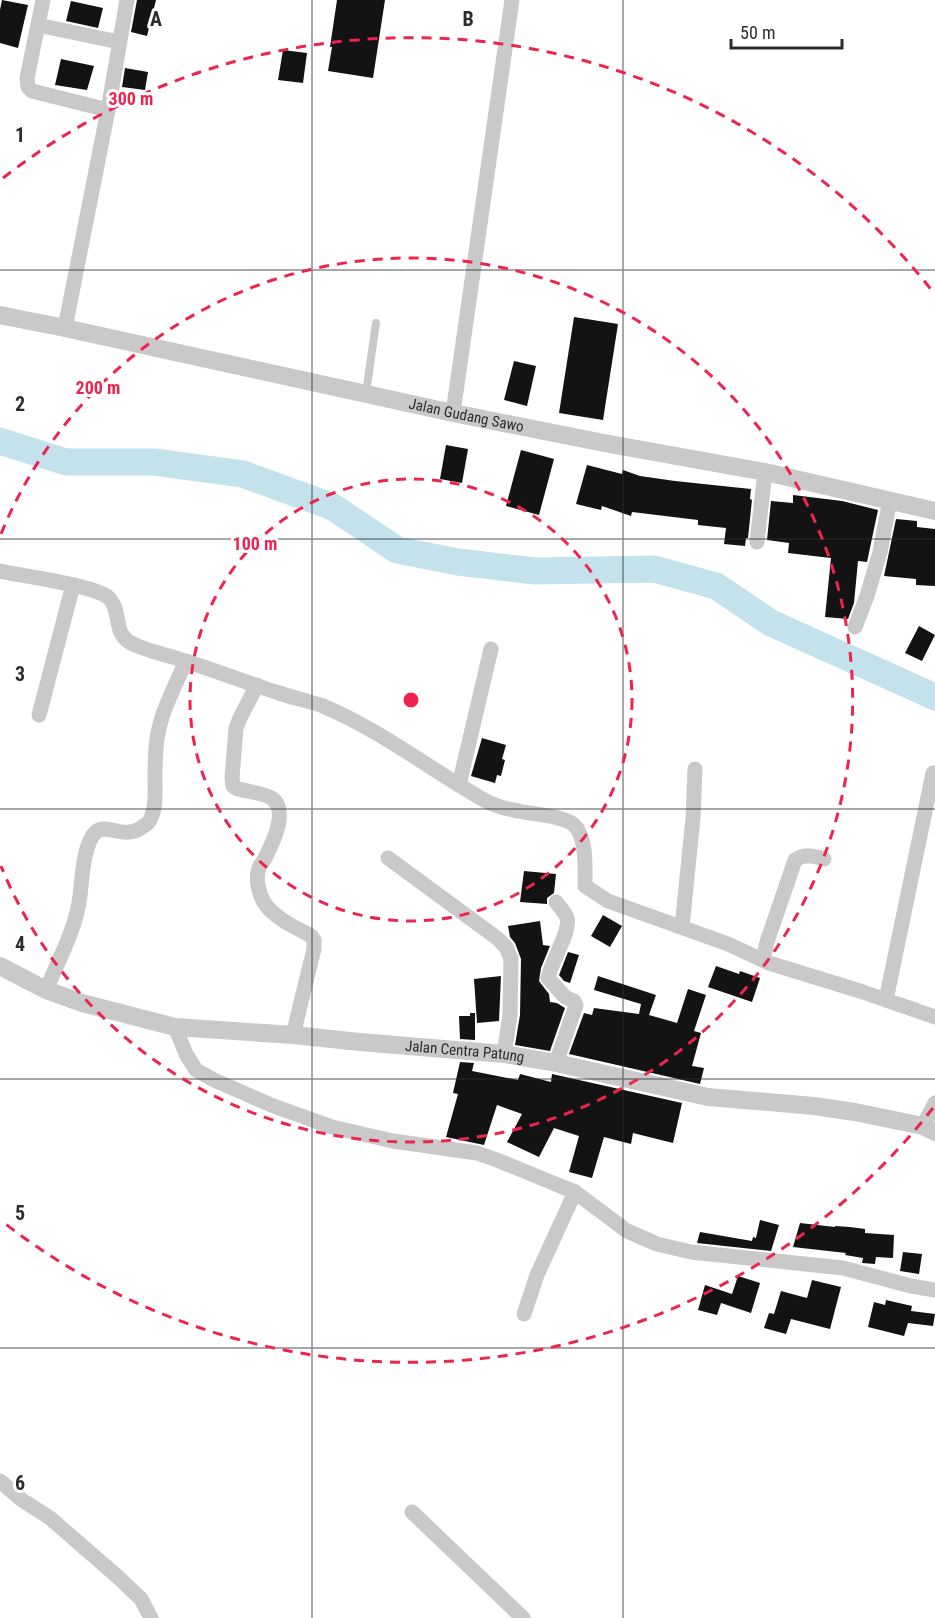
<svg xmlns="http://www.w3.org/2000/svg" width="935" height="1618" viewBox="0 0 935 1618" font-family="'Roboto Condensed',sans-serif">
<style>
.lines{fill:none;stroke-linecap:round;stroke-linejoin:round}
.river{stroke:#c3e2ec;stroke-width:27}
.building{fill:#131313}
.service{stroke:#c9c9c9;stroke-width:8}
.minor{stroke:#c9c9c9;stroke-width:15}
.tertiary{stroke:#c9c9c9;stroke-width:18}
.grid{fill:none;stroke:#2c2c2c;stroke-width:1.5;stroke-opacity:0.55}
.ring{fill:none;stroke:#ee244e;stroke-width:3;stroke-dasharray:10 8}
.labels{text-anchor:middle;dominant-baseline:central;stroke-width:6;stroke-linejoin:round;paint-order:stroke}
.street-label{font-size:15px;fill:#2c2c2c;stroke:#fff}
.grid-label{font-size:20px;text-anchor:middle;font-weight:bold;fill:#2c2c2c;stroke:#fff;stroke-width:6;stroke-linejoin:round;paint-order:stroke}
.centre{fill:#ee244e;stroke:#fff;stroke-width:3}
.ring-label{font-size:18px;text-anchor:middle;font-weight:bold;fill:#ee244e;stroke:#fff;stroke-width:6;stroke-linejoin:round;paint-order:stroke}
</style>
<rect width="100%" height="100%" fill="#fff"/>
<g class="lines">
<polyline class="river" points="0,441 66,462 154,462 243,474 333,507 397,550 458,562 535,571 654,569 716,586 771,623 935,697"/>
</g>
<g class="building">
<polygon points="2,0 28,5 18,48 0,43 0,10"/>
<polygon points="137,0 156,0 147,36 131,32"/>
<polygon points="337,0 385,0 373,78 328,71 332,47 330,47"/>
<polygon points="71,1 103,8 98,28 66,21"/>
<polygon points="283,50 307,53 303,83 278,80"/>
<polygon points="61,59 94,66 87,90 55,85"/>
<polygon points="125,68 148,72 145,90 122,87"/>
<polygon points="574,317 618,324 603,420 559,413"/>
<polygon points="514,361 536,366 527,406 504,400"/>
<polygon points="446,445 468,449 462,483 440,479"/>
<polygon points="521,450 554,459 539,515 506,506"/>
<polygon points="587,465 622,474 623,470 640,476 675,481 751,489 750,499 752,500 748,538 746,538 745,546 724,544 726,528 698,525 698,520 632,512 631,516 602,506 601,510 576,504"/>
<polygon points="793,495 842,501 878,510 867,562 858,561 854,603 848,619 825,617 831,558 788,553 789,543 767,540 771,501 793,503"/>
<polygon points="896,519 917,521 917,527 935,529 935,586 916,585 916,579 884,576"/>
<polygon points="919,626 935,635 922,661 905,653"/>
<polygon points="482,738 506,745 502,759 505,760 501,776 497,775 495,783 471,776"/>
<polygon points="524,871 556,874 554,893 547,898 547,904 520,902"/>
<polygon points="603,915 622,926 610,947 591,936"/>
<polygon points="540,921 543,945 550,946 541,968 539,981 549,994 550,1002 557,1003 565,1008 550,1051 515,1045 520,1015 521,959 515,943 510,937 508,926"/>
<polygon points="568,952 579,955 570,983 564,981 559,975"/>
<polygon points="716,966 739,974 740,971 760,978 752,1002 708,987"/>
<polygon points="501,976 499,1021 477,1023 474,979"/>
<polygon points="598,976 656,995 649,1015 677,1023 688,989 706,995 694,1031 701,1033 692,1066 704,1068 700,1084 569,1054 584,1013 592,1015 594,1008 639,1014 641,1004 594,990"/>
<polygon points="470,1013 475,1013 475,1040 460,1039 459,1016 470,1016"/>
<polygon points="460,1062 474,1063 472,1071 518,1080 520,1074 551,1082 552,1074 682,1103 673,1143 633,1133 631,1144 604,1137 592,1178 569,1172 579,1136 554,1128 539,1157 507,1142 522,1114 497,1105 484,1145 446,1137 458,1094 453,1093"/>
<polygon points="760,1220 779,1225 771,1251 697,1243 700,1232 752,1241 753,1237 756,1238"/>
<polygon points="800,1223 835,1227 835,1226 850,1227 865,1229 865,1233 894,1235 893,1258 876,1257 875,1264 862,1263 863,1258 845,1255 846,1253 793,1247"/>
<polygon points="903,1252 922,1254 919,1274 900,1271"/>
<polygon points="738,1276 760,1283 751,1313 721,1303 717,1315 698,1310 705,1285 732,1294"/>
<polygon points="812,1280 841,1287 830,1329 791,1319 786,1334 764,1328 769,1313 774,1314 781,1291 807,1298"/>
<polygon points="886,1300 912,1306 911,1311 935,1314 933,1326 908,1323 904,1336 868,1327 874,1302 885,1305"/>
</g>
<g class="lines">
<polyline class="service" points="366,393 376,323"/>
<g class="minor">
<polyline points="43,0 27,78 28,87 32,91 108,110"/>
<polyline points="38,25 119,42"/>
<polyline points="65,328 108,110 127,0"/>
<polyline points="453,413 512,0"/>
<polyline points="757,542 765,472"/>
<path d="M0 571C22 576 95 585 109 598 122 611 112 635 133 644 150 652 168 655 185 661 217 671 248 683 279 693 294 698 309 701 323 706 380 730 430 769 484 800 493 805 507 809 518 811 531 814 565 816 574 825 587 837 585 869 585 886L608 901 728 944 769 963 860 991 935 1017"/>
<polyline points="855,627 867,596 880,552 890,500"/>
<path d="M257 685 240 718 236 728 232 778 233 786 238 789C246 791 267 794 273 799 289 813 271 846 264 860 262 863 260 865 259 868 255 879 259 895 265 904 276 919 295 927 311 936L314 940V949L293 1035"/>
<polyline points="39,715 73,585"/>
<polyline points="459,785 491,649"/>
<polyline points="388,858 497,938 506,947 511,959 510,1015 504,1054"/>
<polyline points="682,927 693,818 695,769"/>
<path d="M763 960 767 942 795 860C805 853 813 856 824 859"/>
<path d="M46 990C59 959 76 929 80 896 82 880 83 842 97 831 108 824 124 839 141 828 143 826 146 825 148 823 157 811 155 791 155 778 155 763 155 748 158 733 163 708 176 684 186 661"/>
<polyline points="886,1000 933,773"/>
<polyline points="175,1027 186,1054 196,1070 214,1080 271,1105 332,1127 393,1141 477,1153 497,1160 575,1192 627,1231 657,1244 691,1252 843,1268 911,1286 935,1290"/>
<path d="M556 1063 576 1005 574 1001 565 997 548 978C551 962 571 931 567 918 565 912 560 907 556 902"/>
<polyline points="923,1126 935,1103"/>
<polyline points="524,1314 537,1275 575,1192"/>
<polyline points="0,1481 22,1500 50,1518 118,1577 141,1599 151,1618"/>
<polyline points="412,1512 523,1618"/>
</g>
<g class="tertiary">
<path id="s1" d="M0 315 65 328 453 413 604 443 765 472 935 511"/>
<path id="s2" d="M0 966 46 990 82 1003 175 1027 293 1035 360 1042 504 1054 556 1063 708 1097 814 1106 855 1112 923 1126 935 1132"/>
</g>
</g>
<path class="grid" d="M312 0V1618M623 0V1618M0 270H935M0 539H935M0 809H935M0 1079H935M0 1348H935"/>
<g class="ring">
<circle cx="411" cy="700" r="221"/>
<path d="M1 534A442 442 0 1 1 1 866"/>
<path d="M933 1108A663 663 0 0 1 3 1222M3 178A663 663 0 0 1 933 292"/>
</g>
<g class="labels">
<g class="street-label">
<text stroke="none"><textPath href="#s1" startOffset="477">Jalan Gudang Sawo</textPath></text>
<text stroke="none"><textPath href="#s2" startOffset="477">Jalan Centra Patung</textPath></text>
</g>
</g>
<g class="grid-label">
<text x="156" y="26">A</text>
<text x="468" y="26">B</text>
<text x="20" y="142">1</text>
<text x="20" y="411">2</text>
<text x="20" y="681">3</text>
<text x="20" y="951">4</text>
<text x="20" y="1220">5</text>
<text x="20" y="1490">6</text>
</g>
<circle cx="411" cy="700" r="9" class="centre"/>
<g class="ring-label">
<text x="131" y="105">300 m</text>
<text x="98" y="394">200 m</text>
<text x="255" y="550">100 m</text>
</g>
<path d="M731 39v9h111v-9" fill="none" stroke="#2c2c2c" stroke-width="3"/>
<text x="740" y="39" font-size="18" fill="#2c2c2c" stroke="#ffffff" stroke-width="4.5" paint-order="stroke">50 m</text>
</svg>
